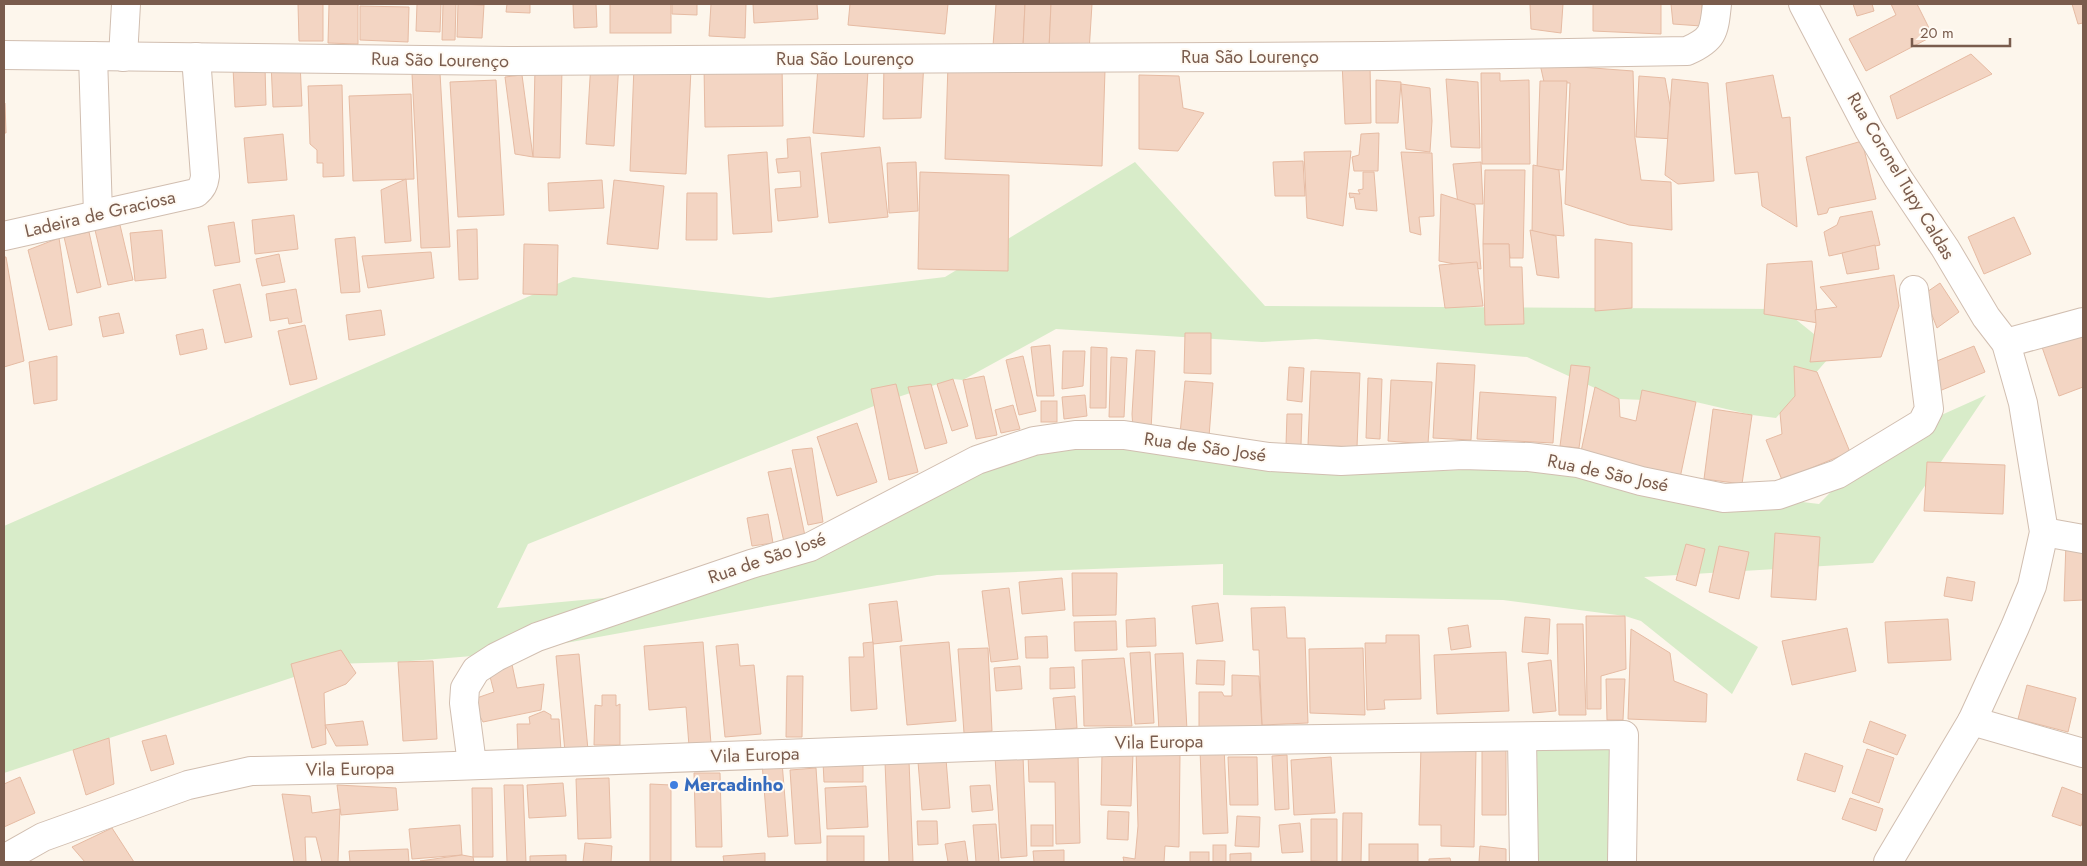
<svg xmlns="http://www.w3.org/2000/svg" width="2087" height="866" viewBox="0 0 2087 866" font-family="Jost,sans-serif">
<style>
.green{fill:#d8ecc9}
.building{fill:#f3d5c3;stroke:#e6bba3}
.lines{fill:none;stroke-linecap:round;stroke-linejoin:round}
.minor-casing{stroke:#d1beb0;stroke-width:30}
.minor{stroke:#fff;stroke-width:28}
.shop-dot{fill:#3f7fe0;stroke:#fffaf3;stroke-width:2}
.labels{text-anchor:middle;dominant-baseline:central;stroke-width:4;stroke-linejoin:round;paint-order:stroke}
.street-label{font-size:18px;fill:#7a5c4d;stroke:#fffaf3}
.shop-label{font-size:18px;font-weight:bold;fill:#366cbe;stroke:#fffaf3;text-anchor:start}
</style>
<rect width="100%" height="100%" fill="#fdf6ec"/>
<g class="green">
<polygon points="1135,162 1265,306 1783,309 1835,351 1776,418 1752,415 1696,402 1619,399 1527,357 1316,339 1262,342 1056,329 963,380 953,379 889,400 528,544 497,608 657,593 939,493 1042,446 1128,441 1404,472 1522,468 1819,504 1879,443 1986,395 1873,563 1644,577 1758,647 1732,694 1641,621 1625,616 1503,600 1223,595 1223,564 937,575 511,653 398,662 333,664 4,773 4,526 573,277 769,298 945,277"/>
<polygon points="1537,746 1613,747 1613,862 1538,862"/>
</g>
<g class="building">
<polygon points="298,4 323,4 323,41 299,41"/>
<polygon points="329,4 358,4 358,44 328,43"/>
<polygon points="417,4 441,4 440,32 416,31"/>
<polygon points="443,4 456,4 455,40 442,40"/>
<polygon points="458,4 484,5 482,38 457,37"/>
<polygon points="507,4 530,4 530,13 506,12"/>
<polygon points="573,4 596,4 597,27 574,28"/>
<rect x="610" y="4" width="61" height="29"/>
<polygon points="672,4 697,4 697,15 672,14"/>
<polygon points="711,4 746,4 745,38 709,36"/>
<polygon points="753,4 817,4 818,19 754,23"/>
<polygon points="850,4 948,4 945,34 848,25"/>
<polygon points="996,4 1025,4 1023,47 993,46"/>
<polygon points="1025,4 1051,4 1049,49 1023,47"/>
<polygon points="1051,4 1092,4 1089,52 1049,49"/>
<polygon points="1530,4 1563,4 1561,33 1531,29"/>
<polygon points="1593,4 1661,4 1661,34 1593,31"/>
<polygon points="1671,4 1702,4 1701,26 1673,24"/>
<polygon points="1853,4 1872,4 1874,11 1857,16"/>
<polygon points="1891,4 1917,4 1933,36 1866,71 1849,39 1896,15"/>
<polygon points="2072,4 2083,4 2083,23 2078,24"/>
<polygon points="360,6 409,7 408,42 360,40"/>
<polygon points="1971,54 1992,74 1897,119 1890,96"/>
<polygon points="924,60 921,118 883,119 884,63"/>
<polygon points="300,62 302,106 273,107 271,63"/>
<polygon points="591,62 619,62 614,146 586,144"/>
<polygon points="1342,63 1370,64 1371,123 1345,124"/>
<polygon points="948,64 1105,70 1102,166 945,159"/>
<polygon points="1540,64 1633,71 1635,138 1641,180 1671,182 1672,230 1629,225 1565,204 1570,83 1544,82"/>
<polygon points="782,65 783,126 705,127 704,66"/>
<polygon points="634,66 691,69 686,174 630,171"/>
<polygon points="265,67 266,105 235,107 233,68"/>
<polygon points="818,67 868,70 864,137 813,133"/>
<polygon points="535,68 562,69 560,158 533,157"/>
<polygon points="440,73 450,247 421,248 412,74"/>
<polygon points="1481,73 1500,73 1500,81 1529,80 1530,164 1482,164"/>
<polygon points="522,75 533,157 515,154 505,77"/>
<polygon points="1139,75 1179,76 1183,108 1204,113 1178,151 1139,149"/>
<polygon points="1773,75 1782,118 1790,117 1797,227 1762,206 1758,172 1735,174 1726,83"/>
<polygon points="1639,76 1665,78 1676,139 1636,137"/>
<polygon points="1446,79 1478,82 1480,148 1451,147"/>
<polygon points="1672,79 1708,83 1714,181 1678,184 1665,175"/>
<polygon points="496,80 504,215 458,217 450,82"/>
<polygon points="1376,80 1401,82 1398,123 1376,123"/>
<polygon points="1540,81 1567,81 1563,170 1537,168"/>
<polygon points="1401,84 1430,88 1432,121 1430,152 1406,149"/>
<polygon points="342,85 344,176 323,177 323,163 317,163 317,150 310,144 308,86"/>
<polygon points="411,94 414,179 353,181 349,96"/>
<polygon points="4,103 5,103 6,133 4,133"/>
<polygon points="1379,133 1378,171 1354,171 1352,157 1359,155 1361,134"/>
<polygon points="283,134 287,180 248,183 244,138"/>
<polygon points="810,137 818,217 778,221 775,189 801,187 800,171 778,173 776,159 788,158 787,139"/>
<polygon points="1862,141 1876,199 1829,208 1827,213 1818,215 1806,157"/>
<polygon points="880,147 888,217 829,223 821,153"/>
<polygon points="1351,151 1343,226 1307,218 1304,152"/>
<polygon points="767,152 772,232 733,234 728,155"/>
<polygon points="1401,152 1432,153 1434,216 1419,217 1421,235 1410,232"/>
<polygon points="1303,161 1305,196 1275,196 1273,162"/>
<polygon points="916,162 918,211 889,213 887,163"/>
<polygon points="1481,162 1483,204 1458,204 1453,164"/>
<polygon points="1533,165 1559,170 1564,236 1532,233"/>
<polygon points="1485,170 1525,170 1523,258 1510,258 1509,244 1483,244"/>
<polygon points="920,172 1009,175 1008,271 918,269"/>
<polygon points="1363,172 1374,172 1377,211 1356,209 1354,197 1350,198 1349,193 1360,194 1358,190 1363,189"/>
<polygon points="406,179 411,241 385,243 381,190"/>
<polygon points="602,180 604,208 549,211 548,183"/>
<polygon points="614,180 664,186 658,249 607,244"/>
<polygon points="687,193 717,193 717,240 686,240"/>
<polygon points="1441,194 1475,205 1481,269 1439,261"/>
<polygon points="1872,211 1880,245 1829,256 1824,232 1837,225 1840,217"/>
<polygon points="294,215 298,249 255,254 252,220"/>
<polygon points="2014,217 2031,254 1984,274 1968,237"/>
<polygon points="234,222 240,262 215,266 208,226"/>
<polygon points="120,225 133,280 108,285 95,230"/>
<polygon points="477,229 478,279 459,280 457,230"/>
<polygon points="162,230 166,278 135,281 130,233"/>
<polygon points="1530,230 1556,236 1559,278 1537,275"/>
<polygon points="89,232 101,287 77,293 64,237"/>
<polygon points="355,237 360,292 341,293 335,239"/>
<polygon points="59,238 72,325 49,330 28,250"/>
<polygon points="1595,239 1632,243 1632,308 1595,311"/>
<polygon points="524,244 558,245 557,295 523,294"/>
<polygon points="1483,244 1509,244 1510,267 1522,267 1524,324 1485,325"/>
<polygon points="1875,245 1879,269 1847,274 1842,253"/>
<polygon points="431,252 434,278 368,288 362,256"/>
<polygon points="279,254 285,282 262,286 256,259"/>
<polygon points="4,257 6,257 24,361 4,367"/>
<polygon points="1812,261 1818,323 1764,314 1767,264"/>
<polygon points="1477,262 1483,306 1445,308 1439,265"/>
<polygon points="1894,275 1899,306 1881,357 1810,362 1816,324 1815,310 1837,307 1820,287"/>
<polygon points="1940,283 1959,312 1937,328 1924,294"/>
<polygon points="240,284 252,337 225,343 213,290"/>
<polygon points="296,289 302,322 289,324 288,318 270,321 266,294"/>
<polygon points="381,310 385,335 349,340 346,315"/>
<polygon points="119,313 124,333 103,337 99,317"/>
<polygon points="305,325 317,379 290,385 278,331"/>
<polygon points="203,329 207,349 180,355 176,335"/>
<polygon points="1185,333 1211,333 1211,374 1184,373"/>
<polygon points="2083,333 2083,387 2059,396 2042,347"/>
<polygon points="1050,345 1054,396 1037,396 1031,347"/>
<polygon points="1974,346 1985,372 1937,392 1927,365"/>
<polygon points="1091,347 1107,348 1106,408 1090,408"/>
<polygon points="1136,350 1155,351 1151,430 1133,430 1132,414"/>
<polygon points="1063,351 1085,351 1083,386 1062,389"/>
<polygon points="57,356 57,400 34,404 29,362"/>
<polygon points="1023,356 1036,411 1019,415 1006,360"/>
<polygon points="1111,357 1127,358 1124,417 1109,417"/>
<polygon points="1437,363 1475,365 1471,440 1433,438"/>
<polygon points="1571,365 1590,367 1579,448 1560,446"/>
<polygon points="1794,366 1817,372 1850,452 1782,480 1766,440 1782,434 1780,413 1795,396"/>
<polygon points="1289,367 1304,368 1302,402 1287,400"/>
<polygon points="1311,371 1360,373 1357,447 1308,445"/>
<polygon points="984,376 997,435 976,439 963,380"/>
<polygon points="1368,378 1382,379 1380,439 1366,438"/>
<polygon points="953,379 968,426 952,431 937,384"/>
<polygon points="1391,380 1432,382 1428,444 1388,441"/>
<polygon points="1185,381 1213,383 1209,437 1180,434"/>
<polygon points="896,384 918,472 889,480 871,389"/>
<polygon points="931,384 947,443 925,449 908,387"/>
<polygon points="1595,387 1619,399 1620,417 1636,421 1642,390 1696,402 1680,478 1580,456"/>
<polygon points="1480,392 1556,397 1553,443 1477,439"/>
<polygon points="1085,395 1087,416 1064,419 1062,397"/>
<rect x="1041" y="401" width="16" height="21"/>
<polygon points="1013,405 1020,429 1001,433 995,410"/>
<polygon points="1713,409 1752,415 1742,484 1704,479"/>
<polygon points="1287,414 1302,414 1301,445 1286,445"/>
<polygon points="857,423 877,482 837,496 817,437"/>
<polygon points="812,448 823,522 808,525 792,450"/>
<polygon points="1927,462 2005,465 2003,514 1924,511"/>
<polygon points="791,468 805,536 784,542 768,472"/>
<polygon points="768,514 773,543 752,546 747,518"/>
<polygon points="1775,533 1820,537 1816,600 1771,597"/>
<polygon points="2066,542 2083,545 2083,600 2064,601"/>
<polygon points="1686,544 1705,549 1696,586 1676,580"/>
<polygon points="1719,546 1749,552 1739,599 1709,592"/>
<polygon points="1072,573 1117,573 1116,615 1073,616"/>
<polygon points="1947,577 1975,582 1972,601 1944,596"/>
<polygon points="1062,578 1065,610 1022,614 1019,582"/>
<polygon points="1009,588 1018,659 991,662 982,591"/>
<polygon points="897,601 902,641 873,644 869,604"/>
<polygon points="1218,603 1223,641 1196,644 1192,606"/>
<polygon points="1285,607 1287,638 1305,638 1308,723 1262,725 1259,650 1253,650 1251,608"/>
<polygon points="1586,616 1625,616 1626,669 1601,676 1601,709 1587,709"/>
<polygon points="1525,617 1550,619 1548,654 1522,652"/>
<polygon points="1155,618 1156,646 1127,647 1126,620"/>
<polygon points="1948,619 1951,660 1888,663 1885,622"/>
<polygon points="1116,621 1117,650 1075,651 1074,622"/>
<polygon points="1557,624 1583,624 1586,715 1559,715"/>
<polygon points="1468,625 1471,647 1451,650 1448,628"/>
<polygon points="1847,628 1856,671 1792,685 1782,641"/>
<polygon points="1631,629 1670,653 1674,681 1707,694 1706,722 1628,719"/>
<polygon points="1386,635 1419,635 1421,699 1384,700 1385,709 1367,710 1365,643 1386,643"/>
<polygon points="1047,636 1048,658 1026,658 1025,637"/>
<polygon points="703,642 711,744 689,746 686,707 649,710 644,646"/>
<polygon points="873,642 877,709 851,711 849,657 864,657 863,643"/>
<polygon points="949,642 956,721 907,725 900,646"/>
<polygon points="738,644 740,666 754,665 761,734 725,737 716,646"/>
<polygon points="988,648 992,731 964,733 958,649"/>
<polygon points="1363,648 1365,715 1310,713 1309,649"/>
<polygon points="341,650 356,673 346,684 324,693 326,744 312,748 291,664"/>
<polygon points="1150,652 1154,723 1135,724 1130,653"/>
<polygon points="1506,652 1509,711 1437,714 1434,655"/>
<polygon points="1183,653 1187,730 1159,732 1155,654"/>
<polygon points="579,654 588,750 565,752 556,656"/>
<polygon points="510,655 517,688 544,684 541,710 483,722 471,700 494,692 487,665"/>
<polygon points="1124,658 1132,726 1084,726 1082,660"/>
<polygon points="1197,660 1225,661 1224,685 1196,684"/>
<polygon points="1551,660 1556,711 1533,713 1528,663"/>
<polygon points="433,661 437,739 403,741 398,662"/>
<polygon points="1020,666 1022,689 996,691 994,668"/>
<polygon points="1074,667 1075,688 1050,689 1050,668"/>
<polygon points="1232,675 1259,676 1262,727 1199,727 1199,692 1222,692 1224,696 1232,696"/>
<polygon points="787,676 803,676 802,737 786,737"/>
<polygon points="1606,679 1625,679 1623,720 1607,720"/>
<polygon points="2027,685 2076,698 2068,732 2018,719"/>
<polygon points="602,695 616,695 616,706 620,704 620,745 594,745 595,705 602,706"/>
<polygon points="1075,696 1077,728 1056,730 1053,698"/>
<polygon points="544,711 551,715 551,719 559,719 561,751 518,753 517,724 530,724 529,717"/>
<polygon points="363,721 368,745 336,746 325,725"/>
<polygon points="1870,721 1906,735 1897,755 1863,742"/>
<polygon points="166,735 174,764 151,771 142,741"/>
<polygon points="109,738 114,784 86,795 73,750"/>
<polygon points="1165,745 1164,755 1180,755 1179,847 1165,846 1164,862 1124,862 1123,857 1135,859 1138,826 1136,748"/>
<polygon points="1421,746 1476,750 1474,847 1441,846 1441,825 1419,825"/>
<polygon points="1224,747 1228,833 1203,834 1200,749"/>
<polygon points="1482,747 1506,748 1506,815 1482,815"/>
<polygon points="1867,749 1894,758 1879,803 1852,793"/>
<polygon points="1078,753 1080,843 1056,844 1055,782 1029,782 1028,754"/>
<polygon points="1102,753 1133,754 1131,806 1101,805"/>
<polygon points="1805,753 1843,766 1835,792 1797,780"/>
<polygon points="1287,755 1289,809 1275,810 1272,756"/>
<polygon points="995,756 1023,756 1027,856 1001,858"/>
<polygon points="1228,757 1257,757 1258,805 1230,805"/>
<polygon points="1331,757 1335,813 1294,815 1291,760"/>
<polygon points="946,759 950,808 922,810 918,762"/>
<polygon points="909,761 913,862 889,862 885,762"/>
<polygon points="782,762 788,836 768,837 762,763"/>
<polygon points="823,762 863,763 863,782 824,782"/>
<polygon points="816,768 821,843 795,844 790,770"/>
<polygon points="694,773 720,773 722,847 696,847"/>
<polygon points="20,777 35,813 4,827 4,784"/>
<polygon points="609,778 611,838 578,839 576,779"/>
<polygon points="563,783 566,816 529,818 527,785"/>
<polygon points="650,784 671,785 671,862 650,862"/>
<polygon points="337,785 396,788 398,810 341,815"/>
<polygon points="504,785 523,785 526,862 507,862"/>
<polygon points="990,785 993,810 972,812 970,786"/>
<polygon points="866,786 868,827 827,829 825,788"/>
<polygon points="2062,787 2083,795 2083,819 2081,826 2052,816"/>
<polygon points="472,788 492,788 493,857 473,857"/>
<polygon points="282,794 310,796 312,813 340,809 338,862 322,862 316,837 305,837 306,862 294,862"/>
<polygon points="1850,798 1883,809 1876,831 1842,819"/>
<polygon points="1108,811 1129,812 1128,840 1107,839"/>
<polygon points="1343,813 1362,813 1361,862 1342,862"/>
<polygon points="1237,816 1260,817 1259,847 1235,846"/>
<polygon points="1311,819 1337,819 1337,862 1311,861"/>
<polygon points="917,821 937,821 938,844 918,845"/>
<polygon points="1300,823 1303,852 1282,853 1279,825"/>
<polygon points="996,824 999,862 976,862 973,825"/>
<polygon points="460,825 462,855 412,859 409,829"/>
<rect x="1031" y="825" width="22" height="21"/>
<polygon points="112,828 134,862 85,862 72,847"/>
<rect x="827" y="836" width="37" height="26"/>
<polygon points="965,841 968,862 948,862 945,844"/>
<polygon points="585,843 612,846 611,862 583,862"/>
<rect x="1369" y="844" width="49" height="18"/>
<rect x="1213" y="845" width="13" height="17"/>
<polygon points="1480,846 1506,849 1506,862 1479,862"/>
<polygon points="408,849 409,862 350,862 349,851"/>
<polygon points="1064,850 1064,862 1034,862 1033,851"/>
<rect x="1190" y="852" width="19" height="10"/>
<polygon points="765,853 765,862 724,862 723,856"/>
<polygon points="1251,853 1251,862 1230,862 1230,854"/>
<polygon points="462,855 473,857 474,862 420,861"/>
<polygon points="566,855 566,862 530,862 530,856"/>
<polygon points="1450,858 1451,862 1429,862 1429,859"/>
</g>
<g class="lines">
<defs>
<g id="minor">
<polyline points="1803,4 1869,130 1898,178 1945,248 1986,317 2006,343 2023,403 2044,532 2032,586 2015,627 1972,721 1888,862"/>
<path d="M4 55 513 61 1382 56 1687 51C1714 39 1714 32 1717 4"/>
<polyline points="93,56 98,214"/>
<polyline points="123,57 126,4"/>
<path d="M4 236 196 193C202 188 204 184 205 176L196 57"/>
<polyline points="2006,343 2083,322"/>
<polyline points="2044,532 2083,539"/>
<polyline points="1972,721 2083,753"/>
<polyline points="1522,737 1524,862"/>
<polyline points="472,764 464,703 465,688 476,670 496,657 537,637 751,564 810,547 977,460 1034,441 1075,435 1124,435 1269,457 1341,461 1463,455 1529,457 1578,463 1641,481 1724,498 1778,495 1838,474 1922,423 1929,409 1914,290"/>
<polyline points="4,859 43,837 188,785 251,771 398,768 1109,742 1624,735 1622,862"/>
</g>
</defs>
<use href="#minor" class="minor-casing"/>
<use href="#minor" class="minor"/>
</g>
<circle class="shop-dot" cx="674" cy="785" r="5"/>
<g class="labels">
<g class="street-label">
<text x="1250" y="57">Rua São Lourenço</text>
<text x="845" y="59">Rua São Lourenço</text>
<text transform="translate(440 60) rotate(1)">Rua São Lourenço</text>
<text transform="translate(1901 176) rotate(59)">Rua Coronel Tupy Caldas</text>
<text transform="translate(100 214) rotate(-13)">Ladeira de Graciosa</text>
<text transform="translate(1205 447) rotate(8)">Rua de São José</text>
<text transform="translate(1608 473) rotate(12)">Rua de São José</text>
<text transform="translate(767 558) rotate(-19)">Rua de São José</text>
<text transform="translate(1159 742) rotate(-1)">Vila Europa</text>
<text transform="translate(755 755) rotate(-2)">Vila Europa</text>
<text transform="translate(350 769) rotate(-1)">Vila Europa</text>
</g>
<g class="shop-label">
<text x="684" y="785">Mercadinho</text>
</g>
</g>
<rect width="2087" height="866" fill="none" stroke="#7a5c4d" stroke-width="10"/>
<path d="M1912 38v8h98v-8" fill="none" stroke="#7a5c4d" stroke-width="2.5"/>
<text x="1920" y="38" font-size="15" fill="#7a5c4d" stroke="#fffaf3" stroke-width="4" paint-order="stroke">20 m</text>
</svg>
